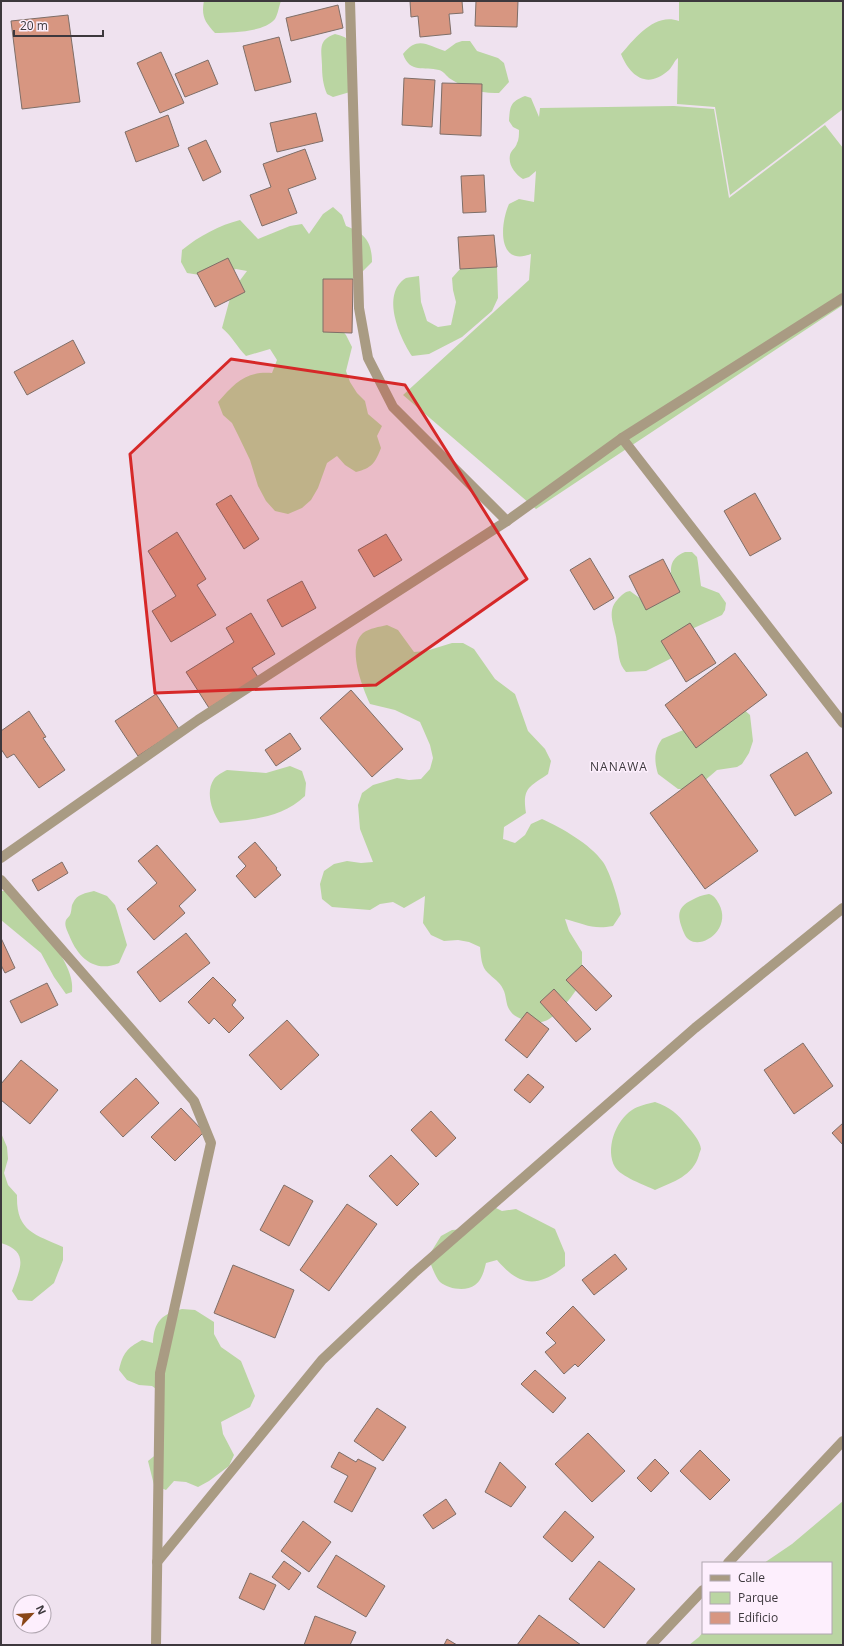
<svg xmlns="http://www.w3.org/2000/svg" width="844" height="1646" viewBox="0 0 844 1646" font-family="'Open Sans',sans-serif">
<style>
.green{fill:#bad5a2}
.building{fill:#d79681;stroke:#7e6e68}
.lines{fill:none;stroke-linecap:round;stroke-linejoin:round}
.street{stroke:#a99b83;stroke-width:10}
.marked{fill:#d62828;fill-opacity:0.2;stroke:#d62828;stroke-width:3;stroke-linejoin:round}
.labels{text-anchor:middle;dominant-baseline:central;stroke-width:3;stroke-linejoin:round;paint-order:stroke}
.quarter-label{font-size:12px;letter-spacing:1px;fill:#3d383d;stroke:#fdeffd}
</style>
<rect width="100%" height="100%" fill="#efe2ef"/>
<g class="green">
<path d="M204 1H281C279 6 278 14 275 19 263 33 232 32 215 33 205 22 201 16 204 1Z"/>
<path d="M679 1H843V109L730 195 715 107 677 104 678 58C674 61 673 66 669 70 647 90 630 76 621 54 635 38 655 12 679 21Z"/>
<path d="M335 34C366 40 356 70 350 92L333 97 327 94C323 85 322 75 322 65 322 51 317 40 335 34Z"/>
<path d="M462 41H470L477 51 498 58 504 63 509 82 499 93C481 94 464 88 449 78 446 75 443 71 439 70 424 66 410 74 403 54 418 35 428 46 445 51L456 43Z"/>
<path d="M525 96 531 98 539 117 540 108 674 106 714 109 729 198 825 125 843 148V305L536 509 403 395 529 280 531 254C497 267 500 224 509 204L519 199 534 202 536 171 529 177 523 179C515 174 508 165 510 155 511 150 516 148 517 143 519 140 519 134 519 130L513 127 509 121C510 106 510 102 525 96Z"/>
<path d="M333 207 342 215 346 226C365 233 372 242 372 262L363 271 333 293 331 318 346 335 352 347 346 371 350 382 357 393 365 401 368 414 382 426 377 436 381 448C375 463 372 468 356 472L345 465 337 456 327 463 318 488 311 500 302 508 288 514 275 511 266 501 258 486 250 460 238 435 232 423 223 415 218 402C235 383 245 371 272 373L277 360 270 349 246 356C237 347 232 336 222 328L232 291 247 271 236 269 213 277 187 273 181 262 182 250C199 236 220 225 240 220L258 239 290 226 302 224 309 234 323 214Z"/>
<path d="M486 259 497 267 498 298 492 311 462 337 429 354 412 356C400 338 380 294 406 278 409 277 415 277 419 276L421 302 427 321 438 327 451 325 456 302 453 290 452 278 460 269Z"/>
<path d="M685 552H692L697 557 698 563 701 586 719 593 726 603 725 610 722 615 681 634 672 658 646 671 626 672C618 663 619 654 617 643 616 628 605 612 618 599 622 595 624 592 630 591L641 599 673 584C670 570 668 559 685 552Z"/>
<path d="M387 625 398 630 414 652 426 651 452 643H463L474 649 495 679 515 694 528 731 545 749 551 761 548 774C529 787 522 788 526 813L504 827 503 839 515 843 525 835 531 824 542 819C562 828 590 844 603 862 610 872 619 901 621 914L613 926C592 930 585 924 565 919L569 931 582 952V965L585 975C579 988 559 1016 545 1021 540 1023 532 1022 527 1021 521 1019 515 1017 511 1012 505 1005 507 996 503 989 500 982 493 978 488 973 481 967 481 956 480 947L469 942 458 940 444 941 431 935 423 923 425 896 404 908 393 902 380 904 370 910 332 907 322 899 320 884 324 871 334 864 347 861 361 863 373 862 360 829 358 805 362 793 373 785 397 778 409 780 421 779 430 769 433 758 430 745 420 722 395 710 370 704C363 688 346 648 363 633 370 628 379 627 387 625Z"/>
<path d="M740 706 750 715 753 741 749 753 742 764 737 767 717 770 696 788 690 789H678L658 774C654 761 654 750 662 739Z"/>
<path d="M290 766 302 771 306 783 305 796C282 818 250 820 220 823 212 812 205 792 214 779 217 775 223 772 227 770L266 773Z"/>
<path d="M2 891H9C28 914 77 961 72 992L66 994 54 977 41 953 1 920Z"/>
<path d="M94 891 107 896 115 905 117 911 127 945 119 963C94 974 77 956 69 935 67 930 64 925 66 920 67 918 69 917 70 915 72 911 71 906 73 903 77 894 86 893 94 891Z"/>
<path d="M709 894C715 896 716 899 719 904 734 932 693 956 684 933 678 918 675 908 692 900 697 897 702 895 709 894Z"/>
<path d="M655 1102C670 1107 678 1114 688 1127 693 1133 700 1141 701 1149 701 1149 699 1154 699 1155 693 1176 673 1182 655 1190 645 1185 621 1177 615 1167 605 1150 615 1121 632 1110 638 1106 647 1104 655 1102Z"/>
<path d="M1 1133 7 1147 8 1159 4 1173 8 1185 17 1195C16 1232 35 1234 63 1247V1260L54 1283 32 1301 18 1300 12 1291C20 1269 30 1252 1 1243Z"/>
<path d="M492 1206 502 1211 516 1209 555 1229 565 1253V1266C538 1288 520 1287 497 1260L486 1263C484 1271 482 1280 475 1285 466 1292 448 1289 440 1282 435 1277 431 1264 428 1257L441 1236 452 1230 465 1229Z"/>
<path d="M182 1309 195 1310 214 1322V1334L221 1347 241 1361 255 1396 250 1407 221 1422 223 1434 234 1455 229 1466 209 1481 198 1487 186 1482 174 1481 166 1490 154 1485 148 1461 158 1453 164 1442 162 1393 152 1386 139 1385 127 1380 119 1370C123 1353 127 1348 142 1340L153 1343C154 1321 162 1314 182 1309Z"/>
<polygon points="843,1501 843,1645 689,1645 699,1637 703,1632 831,1633 831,1563 764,1563 792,1544"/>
</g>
<g class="building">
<polygon points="410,1 462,1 463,13 449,14 451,34 420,37 418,16 411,17"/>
<polygon points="476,1 518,1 517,27 475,26"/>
<polygon points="338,5 343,28 291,41 286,18"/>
<polygon points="68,15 80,102 22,109 11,21"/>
<polygon points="279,37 291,82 255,91 243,46"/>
<polygon points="161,52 184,103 160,113 137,63"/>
<polygon points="208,60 218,84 185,97 175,74"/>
<polygon points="404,78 435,80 432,127 402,125"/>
<polygon points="442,83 482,84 481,136 440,134"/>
<polygon points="316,113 323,141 277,152 270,123"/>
<polygon points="168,115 179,146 136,162 125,132"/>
<polygon points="206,140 221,172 203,181 188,148"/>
<polygon points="305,149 316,179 288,189 297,213 262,226 250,195 271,187 263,164"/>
<polygon points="484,175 486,212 463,213 461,176"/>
<polygon points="494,235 497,267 460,269 458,237"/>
<polygon points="228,258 245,292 215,307 197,273"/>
<polygon points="323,279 353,279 352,333 323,332"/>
<polygon points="73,340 85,363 27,395 14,372"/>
<polygon points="755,493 781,539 750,556 724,511"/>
<polygon points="231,495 259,539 244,549 216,504"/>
<polygon points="177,532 206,579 197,585 216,615 171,642 152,611 176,596 148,551"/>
<polygon points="386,534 402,560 374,577 358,550"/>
<polygon points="590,558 614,598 594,610 570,570"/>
<polygon points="663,559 680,592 646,610 629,576"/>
<polygon points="302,581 316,608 282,627 267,600"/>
<polygon points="251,613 275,654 252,668 258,677 209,708 186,672 234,642 226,628"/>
<polygon points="690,623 716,663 686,682 661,641"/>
<polygon points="735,653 767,695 696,748 665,705"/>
<polygon points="351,690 403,749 372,777 320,718"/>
<polygon points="156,694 179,729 138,756 115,721"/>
<polygon points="29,711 46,737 43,738 65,770 39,788 14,754 7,758 1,749 1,731"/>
<polygon points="290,733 301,749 276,766 265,750"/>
<polygon points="807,752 832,793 795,816 770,775"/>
<polygon points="702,774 758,851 705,889 650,813"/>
<polygon points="255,842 277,868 276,869 281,875 255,898 236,876 246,866 238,857"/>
<polygon points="157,845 196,890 179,906 185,913 154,940 127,909 157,883 138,861"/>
<polygon points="62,862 68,873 38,891 32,880"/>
<polygon points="186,933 210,963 160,1002 137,972"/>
<polygon points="1,938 15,968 5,973 1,965"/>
<polygon points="582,965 612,996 596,1011 566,980"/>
<polygon points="213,977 236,1000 232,1005 244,1018 229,1033 214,1018 209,1024 188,1002"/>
<polygon points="47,983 58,1005 21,1023 10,1001"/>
<polygon points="554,989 591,1029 576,1042 540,1002"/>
<polygon points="527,1012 549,1029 527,1058 505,1040"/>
<polygon points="287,1020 319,1055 281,1090 249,1055"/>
<polygon points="803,1043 833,1086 794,1114 764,1070"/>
<polygon points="21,1060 58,1090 30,1124 1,1100 1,1084"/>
<polygon points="528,1074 544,1087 530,1103 514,1090"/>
<polygon points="136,1078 159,1103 123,1137 100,1112"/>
<polygon points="181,1108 204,1132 175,1161 151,1137"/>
<polygon points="431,1111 456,1138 436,1157 411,1130"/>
<polygon points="843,1123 843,1145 832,1133"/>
<polygon points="391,1155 419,1184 397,1206 369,1176"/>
<polygon points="284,1185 313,1201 289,1246 260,1230"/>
<polygon points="347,1204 377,1224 329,1291 300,1270"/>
<polygon points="615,1254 627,1269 594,1295 582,1280"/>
<polygon points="233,1265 294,1290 275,1338 214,1313"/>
<polygon points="573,1306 605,1340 578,1367 575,1364 564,1374 545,1352 556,1343 546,1333"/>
<polygon points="535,1370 566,1398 553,1413 521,1384"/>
<polygon points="377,1408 406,1427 383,1461 354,1441"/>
<polygon points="588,1433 625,1471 592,1502 555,1464"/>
<polygon points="700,1450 730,1480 710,1500 680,1471"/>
<polygon points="339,1452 356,1462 358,1459 376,1468 352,1512 334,1502 348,1476 331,1467"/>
<polygon points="655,1459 669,1473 651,1492 637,1478"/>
<polygon points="500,1462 526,1487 511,1507 485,1492"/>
<polygon points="446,1499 456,1514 433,1529 423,1515"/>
<polygon points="565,1511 594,1537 572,1562 543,1537"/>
<polygon points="303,1521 331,1542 309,1572 281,1551"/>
<polygon points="336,1555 385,1586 366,1617 317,1587"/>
<polygon points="284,1561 301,1573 289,1590 272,1577"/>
<polygon points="599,1561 635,1589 604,1628 569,1599"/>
<polygon points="250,1573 276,1585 264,1610 239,1598"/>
<polygon points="539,1615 581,1645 517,1645"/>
<polygon points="315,1616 356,1632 350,1645 304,1645"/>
<polygon points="447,1639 457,1645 444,1645"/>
</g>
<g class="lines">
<g class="street">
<polyline points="350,1 359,308 368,358 393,407 507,521"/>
<polyline points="622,438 843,723"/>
<polyline points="1,858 198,720 507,521 622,438 843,298"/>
<polyline points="1,880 194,1101 211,1143 160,1373 156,1645"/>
<polyline points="157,1562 322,1360 414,1273 695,1028 843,908"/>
<polyline points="728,1563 843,1441"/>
<polyline points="651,1645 703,1590"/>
</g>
</g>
<path class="marked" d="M231 359 405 385 527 579 376 685 155 693 130 454Z"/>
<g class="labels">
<g class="quarter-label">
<text x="619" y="766">NANAWA</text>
</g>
</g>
<rect width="844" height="1646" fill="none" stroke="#3d383d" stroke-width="4"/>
<rect x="702" y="1562" width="130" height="72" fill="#fdeffd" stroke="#b0a6b0"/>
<rect x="710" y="1575" width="20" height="6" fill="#a99b83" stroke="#b0a6b0"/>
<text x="738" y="1582" font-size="12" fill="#3d383d">Calle</text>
<rect x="710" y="1592" width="20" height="12" fill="#bad5a2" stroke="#b0a6b0"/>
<text x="738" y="1602" font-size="12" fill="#3d383d">Parque</text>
<rect x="710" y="1612" width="20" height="12" fill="#d79681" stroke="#b0a6b0"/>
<text x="738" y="1622" font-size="12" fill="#3d383d">Edificio</text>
<g transform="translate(32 1614) rotate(65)"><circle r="19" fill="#fdeffd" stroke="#b0a6b0"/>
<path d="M0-3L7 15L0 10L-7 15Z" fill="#8a4718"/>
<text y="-6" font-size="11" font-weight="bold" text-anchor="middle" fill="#3d383d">N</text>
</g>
<path d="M14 30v6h89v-6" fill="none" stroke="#3d383d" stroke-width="2"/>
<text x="20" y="30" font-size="12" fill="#3d383d" stroke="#fdeffd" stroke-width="3" paint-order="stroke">20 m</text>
</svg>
